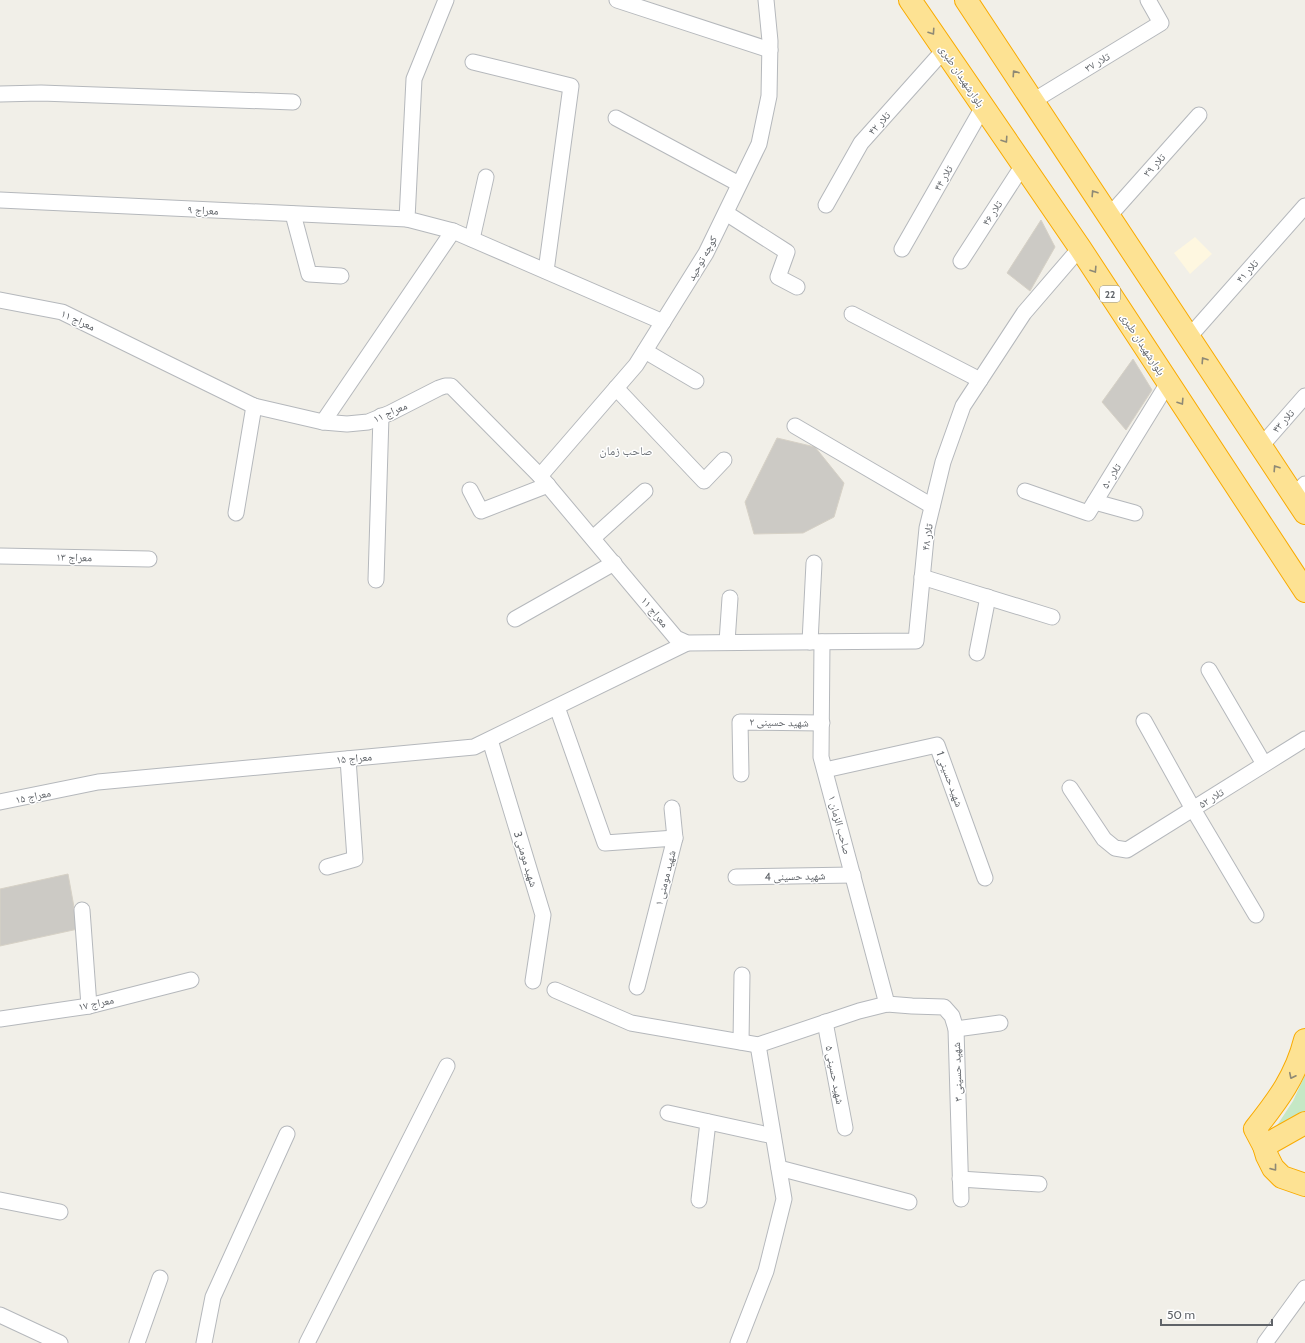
<svg xmlns="http://www.w3.org/2000/svg" width="1305" height="1343" viewBox="0 0 1305 1343" font-family="Cabin,'Noto Naskh Arabic',sans-serif">
<style>
.commercial{fill:#fef7e0}
.green{fill:#c5e8c5}
.building{fill:#cccac5;stroke:#d6d1c6}
.lines{fill:none;stroke-linecap:round;stroke-linejoin:round}
.minor-casing{stroke:#b5b8bc;stroke-width:17}
.highway-casing{stroke:#f9ab00;stroke-width:24}
.minor{stroke:#fff;stroke-width:15}
.highway{stroke:#fde293;stroke-width:22}
.oneway{stroke:#8e8975}
.labels{text-anchor:middle;dominant-baseline:central;stroke-width:3;stroke-linejoin:round;paint-order:stroke}
.shield{fill:#fff;stroke:#8f9295;stroke-width:1}
.shield-label{font-size:10px;font-weight:bold;fill:#5f6368}
.street-label{font-size:11px;fill:#5f6368;stroke:#fff}
.neighbourhood-label{font-size:12px;fill:#70757a;stroke:#fff}
</style>
<rect width="100%" height="100%" fill="#f1efe8"/>
<polygon class="commercial" points="1195,237 1212,254 1190,274 1174,253"/>
<polygon class="green" points="1305,1075 1305,1112 1276,1127 1293,1101"/>
<g class="building">
<polygon points="1041,220 1055,247 1030,291 1007,273"/>
<polygon points="1133,359 1152,390 1126,430 1102,402"/>
<polygon points="777,438 815,447 844,483 834,517 803,533 754,534 745,502"/>
<polygon points="68,874 78,929 0,946 0,889"/>
</g>
<g class="lines">
<defs>
<g id="minor">
<polyline points="446,0 414,79 407,219 453,231 663,322"/>
<polyline points="617,0 770,50"/>
<polyline points="473,62 571,86 546,271"/>
<polyline points="0,94 41,93 293,102"/>
<polyline points="1033,101 1161,23 1148,0"/>
<polyline points="616,118 739,184"/>
<polyline points="0,200 407,219"/>
<polyline points="826,205 861,143 944,50"/>
<polyline points="726,213 787,252 778,277 797,287"/>
<polyline points="293,214 309,274 341,276"/>
<polyline points="1109,216 1199,115"/>
<polyline points="472,239 486,177"/>
<polyline points="902,249 983,107"/>
<polyline points="961,261 1023,165"/>
<polyline points="0,300 62,312 254,406 323,422 347,424 368,422 390,413 439,388 445,386 451,386 540,476 676,638 687,643 916,641 927,528 943,462 963,406 1024,313 1080,248"/>
<polyline points="852,314 980,380"/>
<polyline points="1189,337 1305,206"/>
<polyline points="645,351 696,381"/>
<polyline points="616,388 704,481 724,460"/>
<polyline points="323,422 453,231"/>
<polyline points="795,426 932,506"/>
<polyline points="1261,446 1305,396"/>
<polyline points="540,476 636,365 706,253 759,144 769,96 770,41 766,0"/>
<polyline points="470,490 481,511 548,485"/>
<polyline points="1025,491 1088,513 1168,383"/>
<polyline points="1294,495 1305,484"/>
<polyline points="1095,502 1135,513"/>
<polyline points="236,513 254,406"/>
<polyline points="593,538 645,491"/>
<polyline points="0,556 149,559"/>
<polyline points="922,577 1052,617"/>
<polyline points="376,580 381,416"/>
<polyline points="515,619 614,563"/>
<polyline points="727,642 730,598"/>
<polyline points="810,642 814,563"/>
<polyline points="822,642 821,757 887,1004"/>
<polyline points="977,653 988,597"/>
<polyline points="1209,670 1264,764"/>
<polyline points="557,707 605,843 675,838 637,987"/>
<polyline points="1144,721 1193,809 1256,915"/>
<polyline points="490,740 543,915 533,981"/>
<polyline points="825,770 937,745 985,878"/>
<polyline points="741,774 740,722 822,723"/>
<polyline points="1070,788 1104,839 1115,848 1127,850 1305,739"/>
<polyline points="0,802 98,782 474,747 687,643"/>
<polyline points="672,808 675,838"/>
<polyline points="327,867 355,859 348,759"/>
<polyline points="736,877 853,875"/>
<polyline points="82,910 89,1006"/>
<polyline points="555,990 631,1023 758,1045 859,1011 887,1004 912,1006 944,1007 952,1016 956,1029 961,1199"/>
<polyline points="0,1019 89,1006 191,980"/>
<polyline points="825,1022 845,1128"/>
<polyline points="956,1029 1000,1023"/>
<polyline points="741,1042 742,975"/>
<polyline points="668,1113 773,1136"/>
<polyline points="779,1168 909,1202"/>
<polyline points="960,1179 1039,1184"/>
<polyline points="0,1200 60,1212"/>
<polyline points="699,1200 708,1122"/>
<polyline points="0,1315 60,1343"/>
<polyline points="137,1343 160,1278"/>
<polyline points="204,1343 213,1297 287,1134"/>
<polyline points="307,1343 447,1066"/>
<polyline points="738,1343 766,1271 784,1199 758,1045"/>
<polyline points="1265,1343 1305,1288"/>
</g>
<g id="highway">
<polyline points="910,0 1080,248 1305,591"/>
<polyline points="966,0 1305,513"/>
<path d="M1305 1040C1296 1076 1278 1100 1255 1129L1264 1146 1267 1156 1273 1168 1282 1177 1305 1185"/>
<polyline points="1264,1146 1305,1123"/>
</g>
</defs>
<use href="#minor" class="minor-casing"/>
<use href="#highway" class="highway-casing"/>
<use href="#minor" class="minor"/>
<use href="#highway" class="highway"/>
</g>
<defs><path id="oneway-chevron" d="M-2-3.5L2.5 0L-2 3.5" fill="none" stroke-width="1.6" stroke-linecap="round" stroke-linejoin="round"/></defs>
<g class="oneway">
<use href="#oneway-chevron" transform="translate(932 32) rotate(56)"/>
<use href="#oneway-chevron" transform="translate(1015 73) rotate(-124)"/>
<use href="#oneway-chevron" transform="translate(1005 140) rotate(56)"/>
<use href="#oneway-chevron" transform="translate(1094 193) rotate(-123)"/>
<use href="#oneway-chevron" transform="translate(1094 270) rotate(57)"/>
<use href="#oneway-chevron" transform="translate(1204 360) rotate(-123)"/>
<use href="#oneway-chevron" transform="translate(1181 402) rotate(57)"/>
<use href="#oneway-chevron" transform="translate(1276 468) rotate(-123)"/>
<use href="#oneway-chevron" transform="translate(1292 1076) rotate(116)"/>
<use href="#oneway-chevron" transform="translate(1274 1168) rotate(52)"/>
</g>
<g class="labels">
<rect class="shield" x="1100" y="286" width="20" height="16" rx="3"/>
<g class="shield-label">
<text x="1110" y="294">22</text>
</g>
<g class="street-label">
<text transform="translate(1097 62) rotate(-31)">تلار ۳۷</text>
<text transform="translate(962 76) rotate(56)">بلوارشهیدان طبری</text>
<text transform="translate(879 123) rotate(-48)">تلار ۴۲</text>
<text transform="translate(1154 165) rotate(-48)">تلار ۳۹</text>
<text transform="translate(943 178) rotate(-60)">تلار ۴۴</text>
<text transform="translate(203 210) rotate(3)">معراج ۹</text>
<text transform="translate(992 213) rotate(-57)">تلار ۴۶</text>
<text transform="translate(702 258) rotate(-61)">کوچه توحید</text>
<text transform="translate(1247 271) rotate(-48)">تلار ۴۱</text>
<text transform="translate(78 320) rotate(24)">معراج ۱۱</text>
<text transform="translate(1143 344) rotate(57)">بلوارشهیدان طبری</text>
<text transform="translate(390 412) rotate(-24)">معراج ۱۱</text>
<text transform="translate(1283 421) rotate(-49)">تلار ۴۳</text>
<text transform="translate(1111 476) rotate(-58)">تلار ۵۰</text>
<text transform="translate(927 537) rotate(-82)">تلار ۴۸</text>
<text transform="translate(74 557) rotate(1)">معراج ۱۳</text>
<text transform="translate(655 612) rotate(50)">معراج ۱۱</text>
<text transform="translate(779 722) rotate(1)">شهید حسینی ۲</text>
<text transform="translate(354 758) rotate(-5)">معراج ۱۵</text>
<text transform="translate(950 779) rotate(70)">شهید حسینی 1</text>
<text transform="translate(33 796) rotate(-12)">معراج ۱۵</text>
<text transform="translate(1211 798) rotate(-32)">تلار ۵۲</text>
<text transform="translate(840 825) rotate(75)">صاحب الزمان ۱</text>
<text transform="translate(526 859) rotate(73)">شهید مومنی 3</text>
<text transform="translate(795 876) rotate(-1)">شهید حسینی 4</text>
<text transform="translate(665 878) rotate(-76)">شهید مومنی ۱</text>
<text transform="translate(96 1003) rotate(-12)">معراج ۱۷</text>
<text transform="translate(957 1072) rotate(-92)">شهید حسینی ۳</text>
<text transform="translate(835 1075) rotate(79)">شهید حسینی ۵</text>
</g>
<g class="neighbourhood-label">
<text x="626" y="450">صاحب زمان</text>
</g>
</g>
<path d="M1161 1319v6h111v-6" fill="none" stroke="#5f6368" stroke-width="2"/>
<text x="1167" y="1319" font-size="12" fill="#5f6368" stroke="#ffffff" stroke-width="3" paint-order="stroke">50 m</text>
</svg>
